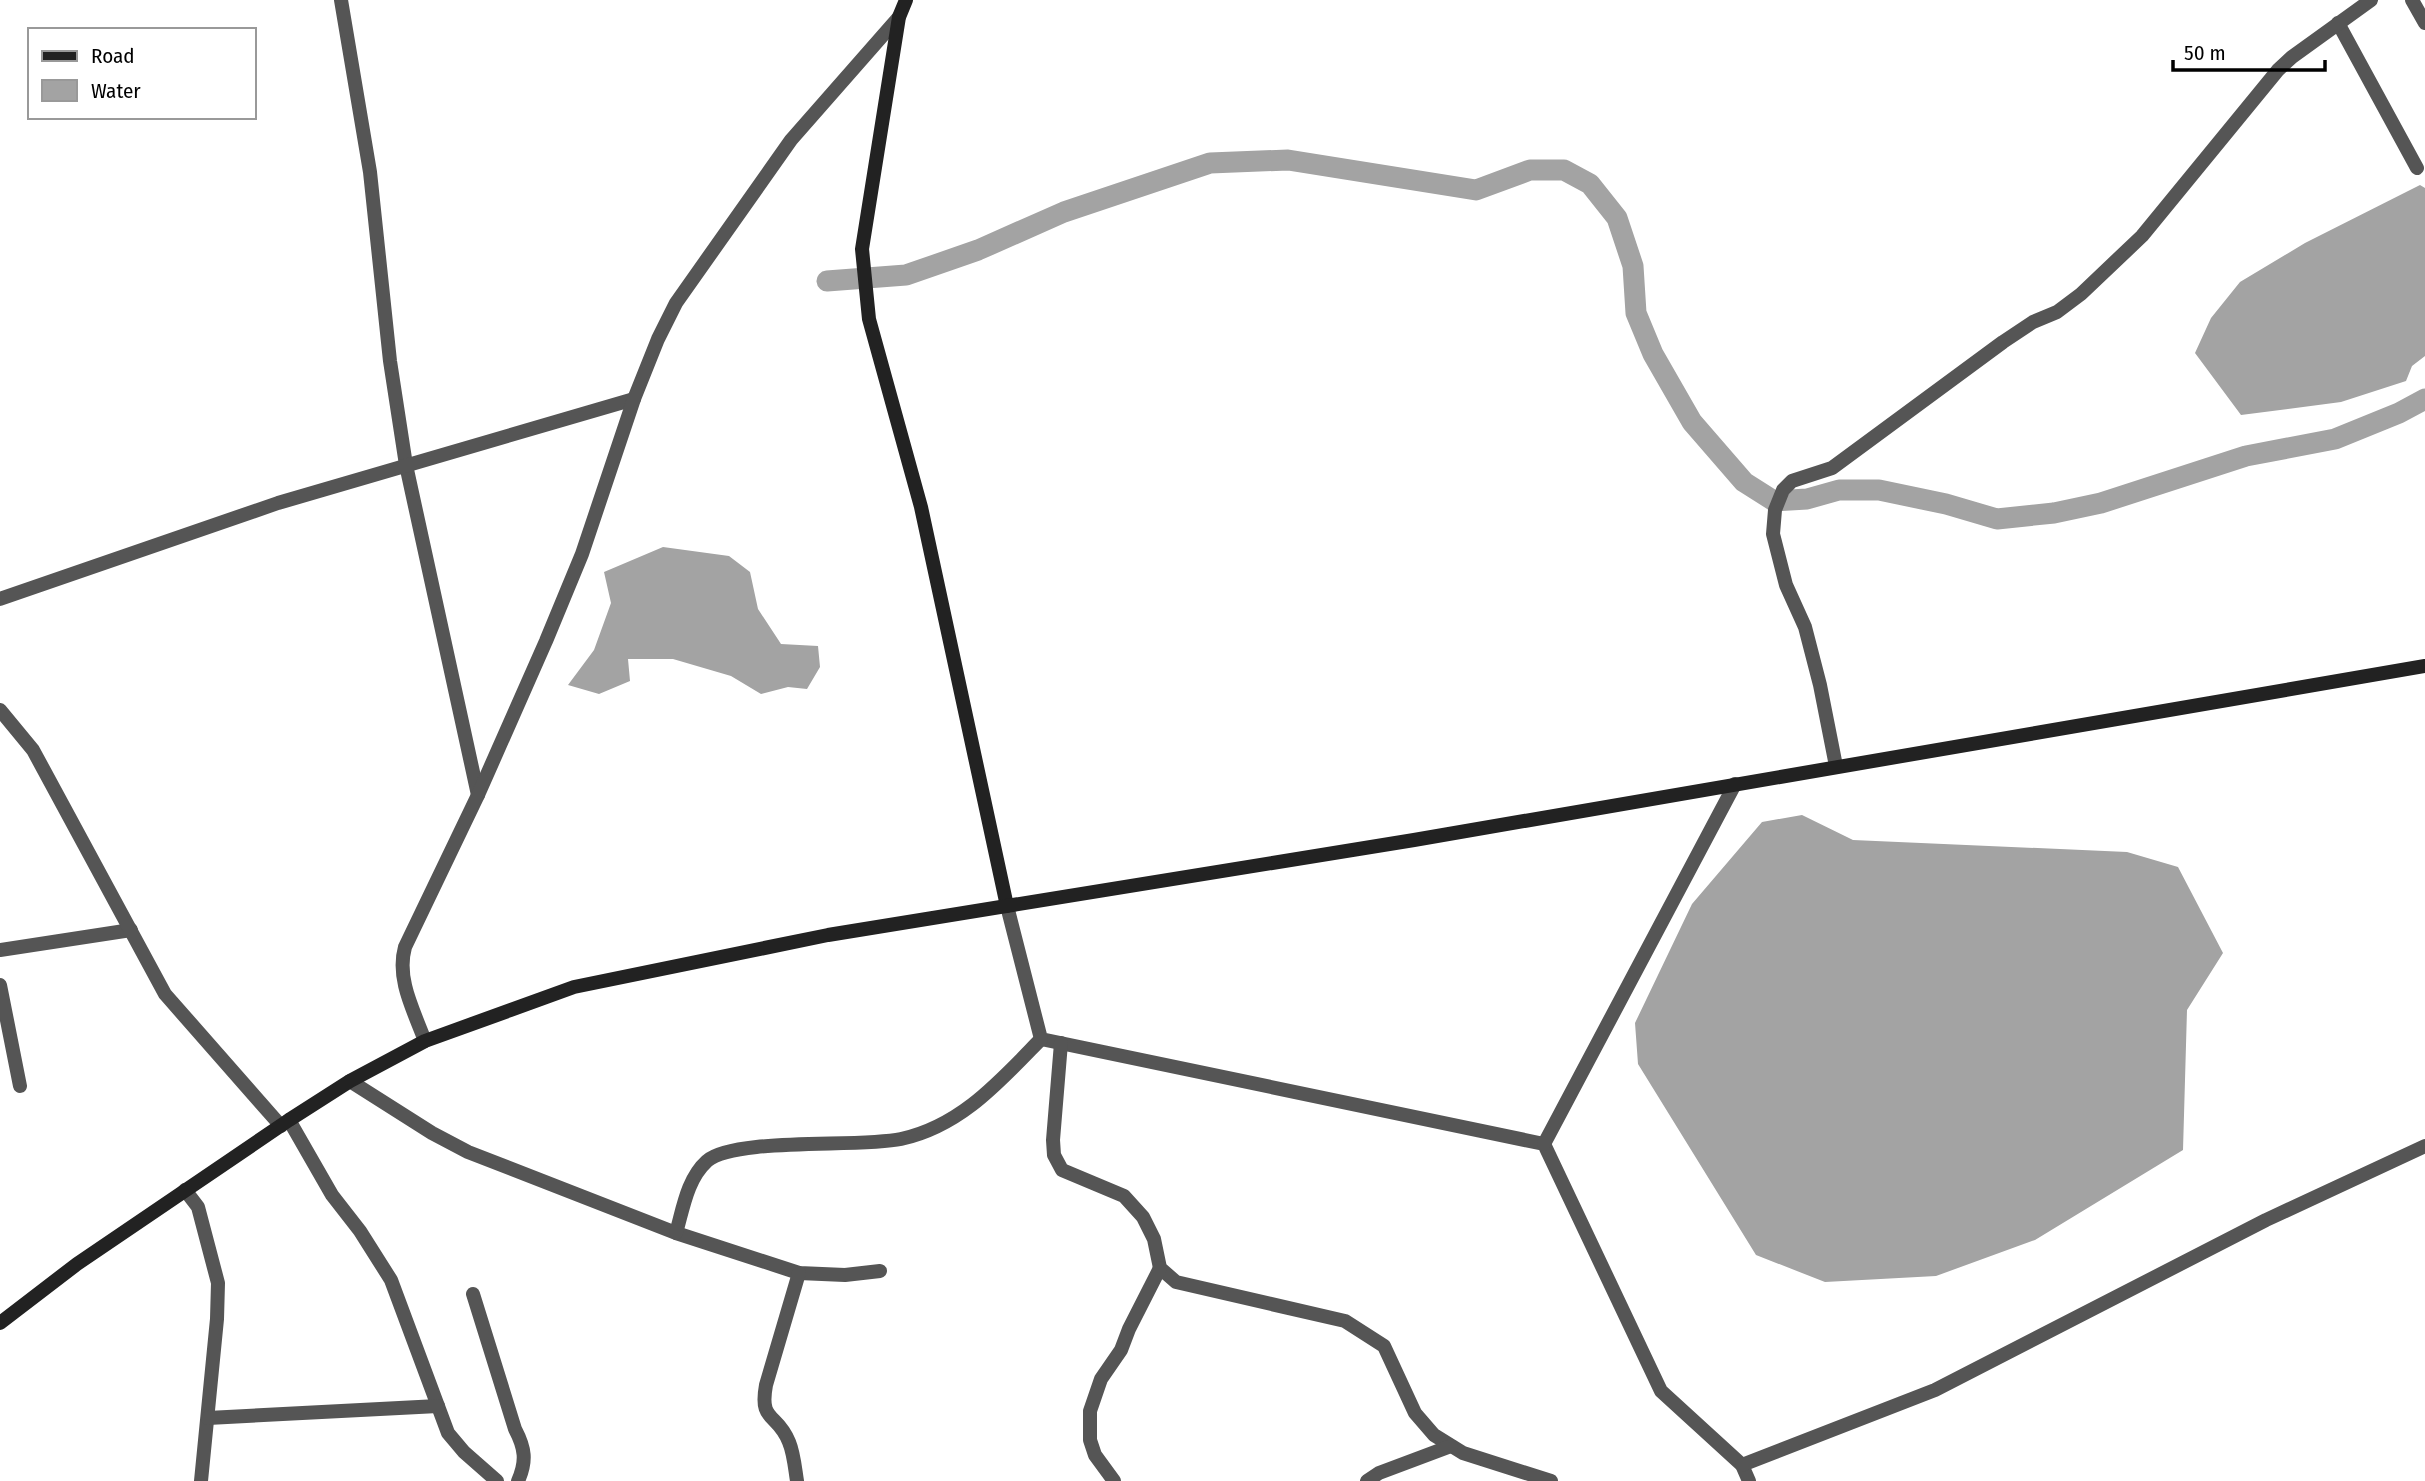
<svg xmlns="http://www.w3.org/2000/svg" width="2425" height="1481" viewBox="0 0 2425 1481" font-family="'Fira Sans Condensed',sans-serif">
<style>
.water{fill:#a3a3a3}
.lines{fill:none;stroke-linecap:round;stroke-linejoin:round}
.canal{stroke:#a3a3a3;stroke-width:21}
.minor{stroke:#555;stroke-width:14}
.tertiary{stroke:#555;stroke-width:14}
.secondary{stroke:#222;stroke-width:14}
</style>
<rect width="100%" height="100%" fill="#fff"/>
<g class="water">
<polygon points="2420,185 2425,188 2425,356 2412,366 2406,381 2341,402 2241,415 2195,353 2211,318 2240,282 2305,243"/>
<polygon points="663,547 729,556 750,572 758,609 781,644 818,646 820,667 807,689 788,687 761,694 731,676 673,659 628,659 630,681 599,694 568,685 594,650 611,603 604,572"/>
<polygon points="1802,815 1853,840 2127,852 2178,867 2223,953 2187,1010 2183,1150 2035,1240 1936,1276 1825,1282 1756,1255 1638,1064 1635,1023 1692,904 1762,822"/>
</g>
<g class="lines">
<polyline class="canal" points="827,281 906,275 978,250 1064,212 1210,163 1288,160 1476,190 1530,170 1564,170 1590,184 1617,218 1633,266 1636,313 1653,354 1692,422 1744,482 1774,501 1807,499 1839,490 1879,490 1946,504 1997,519 2054,513 2101,503 2246,456 2335,439 2399,413 2425,399"/>
<g class="minor">
<polyline points="341,0 370,172 390,361 406,465 478,795"/>
<polyline points="2412,0 2425,23"/>
<polyline points="2338,23 2417,168"/>
<polyline points="0,599 278,503 634,399"/>
<polyline points="1836,766 1820,685 1805,627 1786,585 1773,534 1775,510 1783,490 1792,481 1832,468 2003,342 2033,322 2057,312 2081,294 2142,236 2278,70 2292,57 2371,0"/>
<polyline points="1007,906 1041,1039 1544,1144 1661,1391 1742,1465 1749,1481"/>
<polyline points="0,950 131,930"/>
<polyline points="0,985 20,1086"/>
<path d="M425 1041C414 1011 396 979 405 947L478 795 546 641 582 554 634 399 658 339 676 303 791 140 899 17"/>
<polyline points="1061,1043 1053,1140 1054,1155 1062,1170 1124,1196 1143,1217 1154,1239 1160,1268 1176,1282 1345,1321 1384,1346 1415,1413 1434,1435 1463,1453 1551,1481"/>
<polyline points="350,1081 432,1133 468,1152 676,1233 799,1273 845,1275 880,1271"/>
<polyline points="289,1120 332,1195 360,1231 391,1280 448,1433 464,1452 497,1481"/>
<polyline points="1544,1144 1735,784"/>
<polyline points="185,1190 198,1207 218,1283 217,1319 201,1481"/>
<path d="M676 1233C683 1209 687 1179 707 1161 735 1137 859 1148 901 1139 961 1126 1000 1081 1041 1039"/>
<path d="M473 1294 515 1429C525 1448 527 1461 518 1481"/>
<polyline points="208,1418 438,1406"/>
<polyline points="1742,1465 1935,1390 2266,1220 2425,1146"/>
<path d="M797 1481C795 1469 794 1454 789 1442 777 1412 759 1423 766 1385L799 1273"/>
<polyline points="1114,1481 1095,1455 1090,1440 1090,1411 1101,1379 1121,1350 1129,1329 1160,1268"/>
<polyline points="1367,1481 1379,1473 1451,1446"/>
</g>
<polyline class="tertiary" points="0,710 33,750 165,994 281,1126"/>
<g class="secondary">
<polyline points="906,0 899,17 862,249 869,319 921,507 1007,906"/>
<polyline points="0,1323 77,1264 289,1120 350,1081 425,1041 574,987 828,935 1414,840 2425,666"/>
</g>
</g>
<rect x="28" y="28" width="228" height="91" fill="#ffffff" stroke="#999999" stroke-width="2"/>
<rect x="42" y="51" width="35" height="10" fill="#222222" stroke="#999999" stroke-width="2"/>
<text x="91" y="63" font-size="21" fill="#000000">Road</text>
<rect x="42" y="80" width="35" height="21" fill="#a3a3a3" stroke="#999999" stroke-width="2"/>
<text x="91" y="98" font-size="21" fill="#000000">Water</text>
<path d="M2173 60v10h152v-10" fill="none" stroke="#000000" stroke-width="3.5"/>
<text x="2184" y="60" font-size="21" fill="#000000" stroke="#ffffff" stroke-width="5" paint-order="stroke">50 m</text>
</svg>
